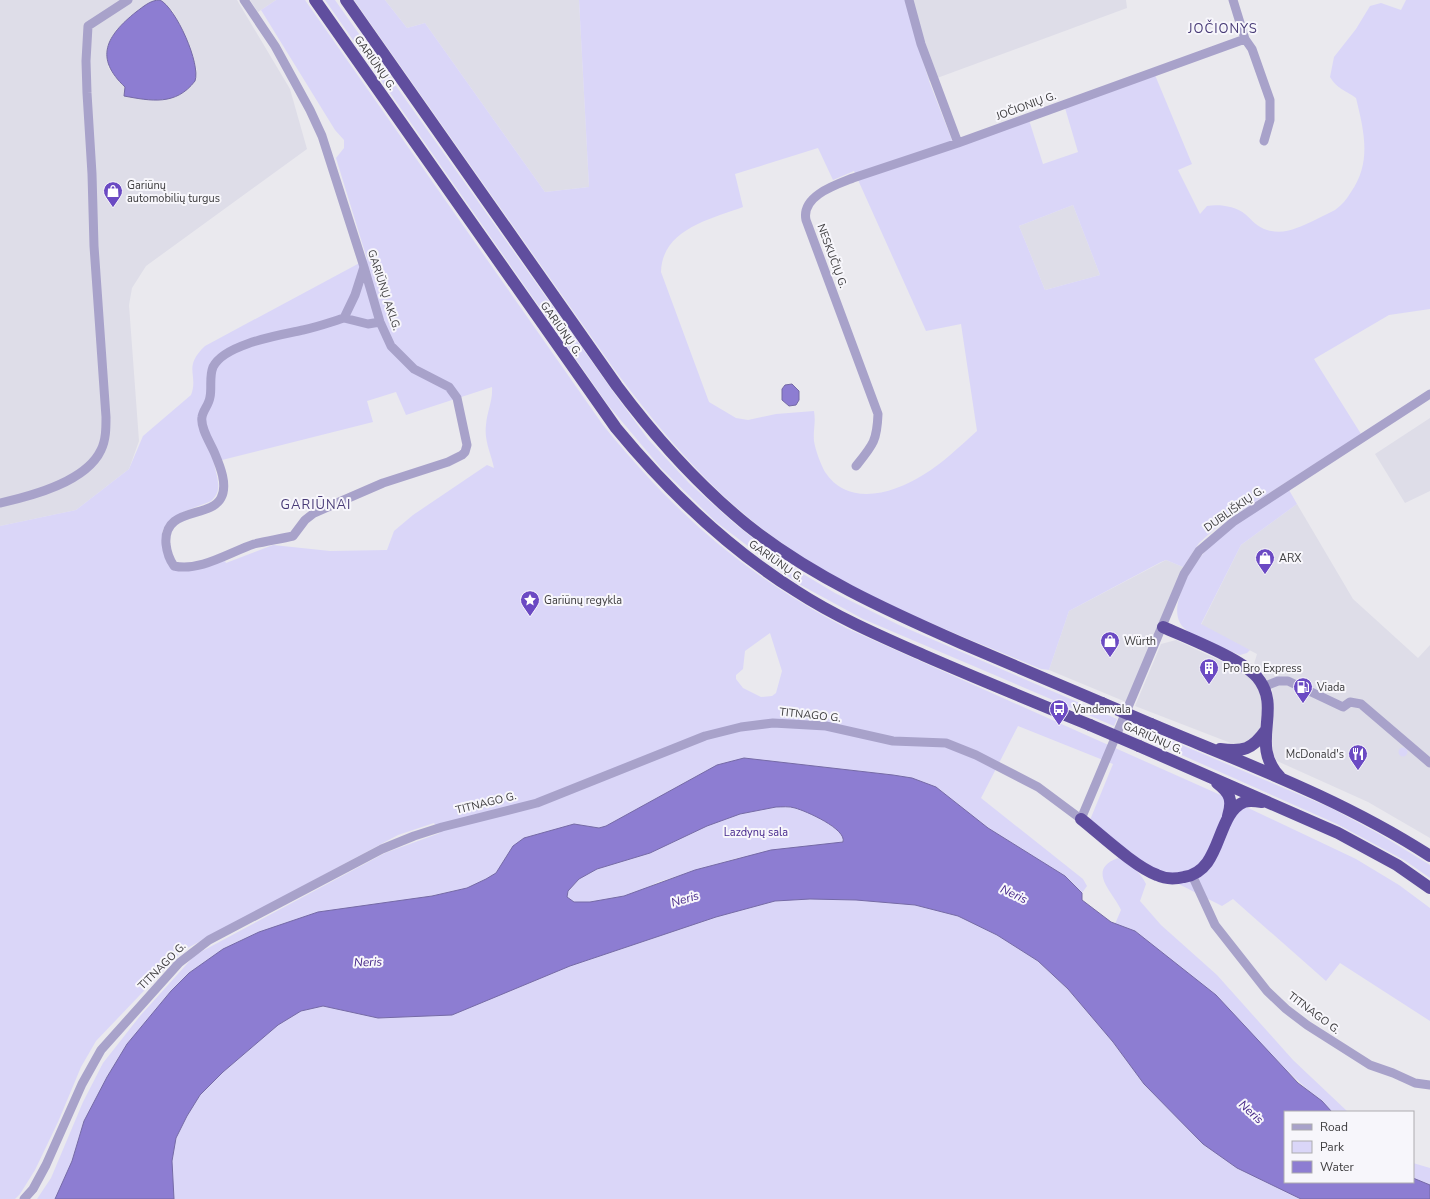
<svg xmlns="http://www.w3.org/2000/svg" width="1430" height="1199" viewBox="0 0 1430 1199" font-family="'Nunito Sans',sans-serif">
<rect width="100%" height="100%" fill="#eae9ee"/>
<path fill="#dedde8" d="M0,0H156L115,31L111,38L107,54L108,67L113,75L125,87V90L197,70L188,44L173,11L160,0H157H237L290,89L307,149L146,266L132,288L129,305L139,441L129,469L76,510L0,526Z
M250,0H276L258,12Z
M385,0H579L589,187L545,192L425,23L407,28Z
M905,0H1126L1127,8L929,81Z
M1073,205L1100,275L1045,290L1019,226Z
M1430,418V491L1405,503L1375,454Z
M1297,504L1353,599L1418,658L1430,645V838L1368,802L1277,761L1273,754L1272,739L1274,704L1272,690L1264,675L1254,664L1257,654L1201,625L1241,545Z
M1166,560L1183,567L1126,702L1049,670L1069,611Z
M1176,640L1242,671L1250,677L1260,690L1263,701V719L1260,731L1241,747L1135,706L1161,644Z"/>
<path fill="#dad6f8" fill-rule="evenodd" d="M276,0H305L603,425C675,514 744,574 846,628L1225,797L1356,859L1399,885L1430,908V1021L1340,963L1326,981L1233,899L1222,906L1155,872L1090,820L1113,764L1018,726L981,798L1083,879L1087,886L1082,893L1065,876L988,828L936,787L912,778L893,775L744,758L717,765L606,826L599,828L574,824L507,856L496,873L486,879L467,888L259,932L223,950L189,973L171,991L127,1044L107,1077L84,1121L72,1161L55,1199H37L51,1178L83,1102L103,1063L140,1016L195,955L385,853L440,833L434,823L398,835L182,951L96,1041L81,1067L58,1122L35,1170L20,1194L15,1199H0V526L76,510L129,469L143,436L191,395C199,374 182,368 205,346L367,259L336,158L344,148V140L335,130L261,10ZM492,387C493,401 487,411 486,425C484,441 491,453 494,468L487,465L413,515L394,531L387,550L330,551L273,545L226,563L225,561L178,571L168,565C166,556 163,547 162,538C161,515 194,509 211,501C224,490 216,477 214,462L373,422L367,401L396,392L406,415ZM770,633L782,671L776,693L772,696L761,697L743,688L736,679V675L743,669L745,651Z
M325,0H335L614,393L648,439L689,483L735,524L783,562L835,593L899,625L1117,719L1114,726L863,619L797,583L716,522L661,468L608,405Z
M354,0H385L407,28L425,23L545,192L589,187L579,0H905L929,81L955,148L1029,120L1043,164L1078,152L1065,108L1155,75L1192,164L1178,170L1200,214L1207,206C1219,204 1235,206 1245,214C1252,220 1257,227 1267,230C1285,235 1297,228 1313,221C1320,217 1328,214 1335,210C1342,205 1347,199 1351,192C1372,162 1364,131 1356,98C1345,90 1337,89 1330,77L1334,57L1356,29L1370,6L1381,3L1401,10L1406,0H1430V309L1389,315L1314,359L1361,434L1218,526L1199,543L1183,567L1166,560L1161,562L1069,611L1049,670L1041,669C946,629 846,593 764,530C705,485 658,428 614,369ZM818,148L833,180L854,171L926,331L961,324L977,431C960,446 942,464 923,475C893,494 848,507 825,472C821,465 815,449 814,441C813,430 816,423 814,411L776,414L748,420L736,418L709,402L661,272C662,229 711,219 743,207L735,174ZM1073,205L1100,275L1045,290L1019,226Z
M1289,490L1297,504L1241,545L1201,624L1250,650L1247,653L1240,655C1228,650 1192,636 1185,629C1175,620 1176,607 1180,595C1196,543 1246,518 1289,490Z
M1144,729L1331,808L1381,835L1430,865V878L1404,860L1337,824L1139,736Z
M1398.5 752a4.5 4.5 0 1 1 9 0a4.5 4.5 0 1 1-9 0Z
M776,807C781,807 789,806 795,808C806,811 847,829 843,842L737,858L658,882L641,891L624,896L590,902H574L567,897L568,891L579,879L597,869L650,853L707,826L740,814Z
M1118,858C1130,865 1140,871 1146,884L1140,901L1161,925L1217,975L1293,1060L1348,1112H1332L1135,931L1115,924L1121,910C1114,893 1085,870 1118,858Z
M810,899L856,900L915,905L958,916L997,935L1038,961L1068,989L1113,1042L1144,1084L1301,1199H174L172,1161L176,1138L187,1116L200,1095L223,1072L278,1025L301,1011L323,1006L378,1018L452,1015L570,966L716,917L775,901Z
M1413,1163L1430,1168V1185L1413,1178Z"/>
<path fill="#8d7dd2" stroke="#756aa6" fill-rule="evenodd" d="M160,0C176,8 201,64 195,81C176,106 151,101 124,96L125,87C94,58 106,36 136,12C143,7 150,0 160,0Z
M792,384L799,391V400L796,405L789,406L782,400V389L785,385Z
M744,758L893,775L912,778L936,787L988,828L1065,876L1082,893V900L1111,922L1135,931L1216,995L1298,1083L1322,1101L1332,1112H1285V1182H1413V1178L1430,1185V1199H1301L1237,1168L1203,1144L1144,1084L1113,1042L1068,989L1038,961L997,935L958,916L915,905L856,900L810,899L775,901L716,917L570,966L452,1015L378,1018L323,1006L301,1011L278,1025L223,1072L200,1095L187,1116L176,1138L172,1161L174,1199H55L72,1161L84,1121L107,1077L127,1044L171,991L189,973L223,949L259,932L318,912L432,896L467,888L486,879L496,873L513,846L524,838L574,824L599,828L606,826L717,765ZM776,807C782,807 789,806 795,808C806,811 847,829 843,842L771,850L695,870L624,896L590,902H574L567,897L568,891L579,879L597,869L650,853L707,826L740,814Z"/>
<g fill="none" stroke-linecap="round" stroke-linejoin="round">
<path stroke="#a8a2ca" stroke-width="9" d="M244,0L275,46L310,110L322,136L364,267L380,322L391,346L414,369L449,387L457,398L467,445L465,452L462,455L448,462L383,483L314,513L305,520L293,536C280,539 266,541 254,544C230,552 200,572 174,566C169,559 167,553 166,544C163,506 210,519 221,498C228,485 220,466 215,454C211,444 200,428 202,417C203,410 209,405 210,397C212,388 209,377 213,367C224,344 280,335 303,330C317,327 331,322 344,318L355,295L364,267
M909,0L921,44L958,143
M1233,0L1245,39L1252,49L1270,100V120L1264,141
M344,318L368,324L380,322
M856,466C873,445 877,441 878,414L806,220C801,196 835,185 853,178L958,143L1245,39
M0,503C32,496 86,482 101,450C106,440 106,428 106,417L94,246L92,174L87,93L86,61L88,26L128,0
M1263,687L1278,681H1288L1343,707L1350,702L1361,704L1430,763
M1192,875L1215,925L1267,991L1286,1009L1307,1025L1370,1065L1393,1073L1415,1083L1430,1085
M24,1199L33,1189L46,1165L82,1084L101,1050L179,963L209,940L382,849L414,836L442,827L537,803L705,736L741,727L773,723L826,726L893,741L946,743L976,755L1038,787L1081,819L1184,574L1199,551L1233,522L1430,394"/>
<path stroke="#604e9e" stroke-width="12" d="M315,0L616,428C668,491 726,547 796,591C836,617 880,636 923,655C978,679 1034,702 1090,725
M346,0L617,386C655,437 697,484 747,525C811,576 886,610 961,643C1008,663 1055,683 1102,703
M1163,627C1187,638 1240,658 1257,677C1284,709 1248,744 1280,777
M1151,724C1246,764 1344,800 1430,856
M1139,746L1338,833L1397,865L1430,888
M1220,749C1243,752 1252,750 1266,730
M1217,783C1230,793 1233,800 1228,816
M1081,819C1100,834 1135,867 1157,875C1165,879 1175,879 1184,877C1223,871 1215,814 1244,802C1249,800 1256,801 1262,802"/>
<path stroke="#604e9e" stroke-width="12" d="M1102,703L1151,724
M1090,725L1139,746"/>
</g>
<defs>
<symbol id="shop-pin" viewBox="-11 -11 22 30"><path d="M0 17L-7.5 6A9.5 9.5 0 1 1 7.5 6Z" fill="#6b4ac3" stroke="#f7f6fb"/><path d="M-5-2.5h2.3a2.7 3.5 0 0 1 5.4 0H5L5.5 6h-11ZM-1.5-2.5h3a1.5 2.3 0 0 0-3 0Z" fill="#fff"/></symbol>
<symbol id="sight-pin" viewBox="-11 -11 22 30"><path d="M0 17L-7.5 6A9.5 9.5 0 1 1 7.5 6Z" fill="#6b4ac3" stroke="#f7f6fb"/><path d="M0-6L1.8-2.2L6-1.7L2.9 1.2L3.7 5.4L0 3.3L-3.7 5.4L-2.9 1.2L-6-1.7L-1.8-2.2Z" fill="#fff"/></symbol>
<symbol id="building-pin" viewBox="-11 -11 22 30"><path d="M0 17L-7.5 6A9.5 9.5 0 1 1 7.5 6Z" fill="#6b4ac3" stroke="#f7f6fb"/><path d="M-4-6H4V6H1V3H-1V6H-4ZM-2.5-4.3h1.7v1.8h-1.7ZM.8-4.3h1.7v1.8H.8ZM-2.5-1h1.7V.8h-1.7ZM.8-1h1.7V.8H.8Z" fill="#fff"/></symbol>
<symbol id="fuel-pin" viewBox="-11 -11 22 30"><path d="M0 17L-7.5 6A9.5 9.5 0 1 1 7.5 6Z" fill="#6b4ac3" stroke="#f7f6fb"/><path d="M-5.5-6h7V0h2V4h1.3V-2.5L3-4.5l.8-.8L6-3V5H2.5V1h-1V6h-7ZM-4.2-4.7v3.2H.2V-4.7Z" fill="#fff"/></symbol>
<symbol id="bus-pin" viewBox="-11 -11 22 30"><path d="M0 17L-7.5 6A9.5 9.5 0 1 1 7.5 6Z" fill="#6b4ac3" stroke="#f7f6fb"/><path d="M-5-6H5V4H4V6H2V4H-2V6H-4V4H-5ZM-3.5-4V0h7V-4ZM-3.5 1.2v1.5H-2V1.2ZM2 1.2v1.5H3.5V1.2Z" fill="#fff"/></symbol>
<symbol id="restaurant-pin" viewBox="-11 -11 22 30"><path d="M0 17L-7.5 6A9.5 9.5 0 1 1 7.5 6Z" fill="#6b4ac3" stroke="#f7f6fb"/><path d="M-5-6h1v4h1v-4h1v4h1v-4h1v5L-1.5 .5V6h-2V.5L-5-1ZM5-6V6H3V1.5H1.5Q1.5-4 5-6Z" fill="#fff"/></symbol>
</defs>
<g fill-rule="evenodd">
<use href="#shop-pin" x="102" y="180" width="22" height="30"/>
<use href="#shop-pin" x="1254" y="547" width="22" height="30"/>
<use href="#sight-pin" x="519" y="589" width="22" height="30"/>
<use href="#shop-pin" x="1099" y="630" width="22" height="30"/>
<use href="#building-pin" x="1198" y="657" width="22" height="30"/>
<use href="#fuel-pin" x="1292" y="676" width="22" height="30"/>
<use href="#bus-pin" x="1048" y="698" width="22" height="30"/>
<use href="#restaurant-pin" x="1347" y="743" width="22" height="30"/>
</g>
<g text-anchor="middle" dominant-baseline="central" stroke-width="4" stroke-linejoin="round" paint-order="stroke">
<g font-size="11" fill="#3d3c3e" stroke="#f7f6fb">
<text transform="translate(375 63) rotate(55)">GARIŪNŲ G.</text>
<text transform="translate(1026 106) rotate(-20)">JOČIONIŲ G.</text>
<text transform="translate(832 256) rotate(70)">NESKUČIŲ G.</text>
<text transform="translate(384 290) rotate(72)">GARIŪNŲ AKLG.</text>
<text transform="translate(561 329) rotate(55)">GARIŪNŲ G.</text>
<text transform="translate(1234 509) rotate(-35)">DUBLIŠKIŲ G.</text>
<text transform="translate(776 561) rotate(35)">GARIŪNŲ G.</text>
<text transform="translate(810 715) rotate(6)">TITNAGO G.</text>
<text transform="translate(1153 738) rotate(24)">GARIŪNŲ G.</text>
<text transform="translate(486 803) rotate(-14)">TITNAGO G.</text>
<text transform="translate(162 966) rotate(-45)">TITNAGO G.</text>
<text transform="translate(1314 1013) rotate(37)">TITNAGO G.</text>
</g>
<g font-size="11" fill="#3d3c3e" stroke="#f7f6fb" text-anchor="start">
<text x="127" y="185">Gariūnų<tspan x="127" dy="13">automobilių turgus</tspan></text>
<text x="1279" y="558">ARX</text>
<text x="544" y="600">Gariūnų regykla</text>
<text x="1124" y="641">Würth</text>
<text x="1223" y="668">Pro Bro Express</text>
<text x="1317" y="687">Viada</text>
<text x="1073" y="709">Vandenvala</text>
<text x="1344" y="754" text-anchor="end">McDonald's</text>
</g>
<g font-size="11" fill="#47298d" stroke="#f7f6fb">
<text x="756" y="832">Lazdynų sala</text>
</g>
<g font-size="12" font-style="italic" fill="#422286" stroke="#f7f6fb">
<text transform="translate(1014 894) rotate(25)">Neris</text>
<text transform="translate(685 899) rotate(-16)">Neris</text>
<text transform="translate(368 962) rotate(-2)">Neris</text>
<text transform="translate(1251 1112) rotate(42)">Neris</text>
</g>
<g font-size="13" letter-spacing="1" fill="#473a76" stroke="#f7f6fb">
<text x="1223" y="29">JOČIONYS</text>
<text x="316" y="505">GARIŪNAI</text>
</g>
</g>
<rect x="1284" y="1111" width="130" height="72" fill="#f7f6fb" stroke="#adacaf"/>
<rect x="1292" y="1124" width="20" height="6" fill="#a8a2ca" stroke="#adacaf"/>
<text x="1320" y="1131" font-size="12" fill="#3d3c3e">Road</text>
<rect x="1292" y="1141" width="20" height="12" fill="#dad6f8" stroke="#adacaf"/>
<text x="1320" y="1151" font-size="12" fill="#3d3c3e">Park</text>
<rect x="1292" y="1161" width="20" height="12" fill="#8d7dd2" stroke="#adacaf"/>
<text x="1320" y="1171" font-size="12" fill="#3d3c3e">Water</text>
</svg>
